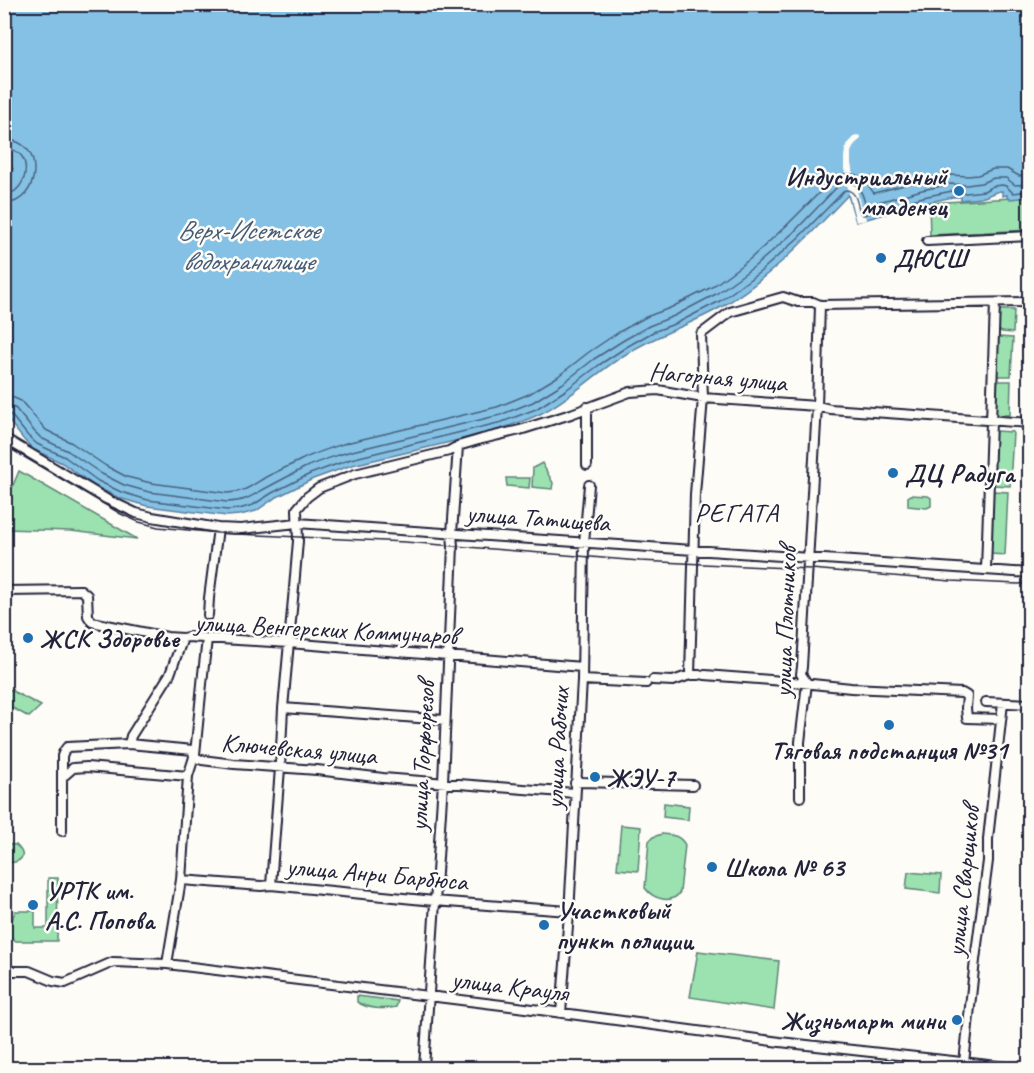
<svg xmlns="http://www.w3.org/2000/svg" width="1034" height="1073" viewBox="0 0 1034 1073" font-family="Caveat,sans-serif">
<rect width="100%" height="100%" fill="#fdfcf7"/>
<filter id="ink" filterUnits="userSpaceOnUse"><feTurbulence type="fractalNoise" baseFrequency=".0167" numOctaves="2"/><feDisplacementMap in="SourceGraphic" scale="12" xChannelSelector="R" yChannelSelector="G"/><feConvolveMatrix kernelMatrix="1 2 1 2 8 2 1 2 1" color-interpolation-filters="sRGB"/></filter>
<g filter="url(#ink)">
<path fill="#9be2b0" stroke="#5e8276" stroke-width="1.5" d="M1029,197V230L930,235L929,203Z
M999,310H1014L1013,333L1002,332L999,330Z
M998,337L1013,338L1011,376H996Z
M997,381H1011L1010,415H996Z
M995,431L1013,432L1010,486L993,485Z
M542,463L553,483L552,489L532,487L533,468Z
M19,471L137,539L71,531L5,529V496L8,497Z
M506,478H530L529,488L507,486Z
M993,491L1008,492L1005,555L991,554Z
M911,495L928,496L931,498V506L927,508L908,506V497Z
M4,687H5L41,706L29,717L5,704Z
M664,803L689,806L688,820L663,817Z
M621,825L641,827L638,871L617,869Z
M662,834C672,835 680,835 685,845L680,892C672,905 653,899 645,888L649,841L653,837Z
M5,844L16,845C30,858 18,863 5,863Z
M908,872L941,875L940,893L906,889Z
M48,878H58L57,941H16L9,936V929L15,911H35V928H48Z
M698,951L779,961L774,1010L690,997Z
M357,996L398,1001L396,1007C384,1010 368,1009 357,1002Z
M818,1060L893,1068H830L819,1067L816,1063Z
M369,1061L419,1062L418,1068H369Z"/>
<path fill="#84c1e4" stroke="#5d81a0" stroke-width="1.5" d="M5,5H1029V197L1010,199L1007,198V195L1002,196V191C996,191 993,193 987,196C980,199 969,199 961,200V197H953L925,203L856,222L848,195C810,235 771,277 723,306C694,323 662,333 633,350C600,368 574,397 540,414C514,426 486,433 458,440C423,449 387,457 352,465L313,479L275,498L256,511L240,515L227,516L147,506L119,498L95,486L62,463L33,449L24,440L5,416L4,183C9,180 10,178 9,172L13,169L9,162L6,161V164H5L6,160L5,159Z"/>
<path fill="#fdfcf7" d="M858,135L861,136V139L855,144L851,152V164L862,212L867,220L856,222L849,194L844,168V158L845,149L848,143L854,136Z"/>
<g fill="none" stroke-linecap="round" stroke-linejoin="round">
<path stroke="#49627f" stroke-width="1.5" d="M4,140C46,138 42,203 4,204
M4,149C35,147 30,193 4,195
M4,396L12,397L21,401L46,430L72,443L106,466L127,477L151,483L227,493C246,492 251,486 266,477C278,471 289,466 301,460C315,453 331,448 346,443L497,407L529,394L557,377L589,352L619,332L646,317L670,308L712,287L750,259L786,226L832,180C842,172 855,171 865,181C869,185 871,190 874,193L919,181L949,175L968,176L978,175L993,169H1007L1019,176L1030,175
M4,405L11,406L16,409L34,431L41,438L68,451L102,474L124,485L149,492L227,502C249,501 252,495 270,486C281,480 293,474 304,468C318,461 333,457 348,452L500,415L533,402L562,384L594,359L624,340L649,326L674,316L716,294L755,266L793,233L837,187C854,175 861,188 865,203L868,205L922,190L951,184L967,185L981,183L994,178H1006L1015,185L1030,184
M4,413L11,415L28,436L37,444L65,457L98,481L121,492L148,500L227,510L239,509L253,505L272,493L310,474L351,459L502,422L536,409L566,390L599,365L628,346L653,332L677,323L720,301L760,272L798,238L845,190C857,190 857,204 860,213L863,215L923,197L952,191L966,193L984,191L993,186L1002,185L1006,186L1013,193L1030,191"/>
<defs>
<path id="minor" d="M927,241L1030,236
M587,407V465
M4,438L106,499L136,513L152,517L218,528L241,529L297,523L1030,573
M986,570L995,303
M4,591L81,590L87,595L88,616L92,622L167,637L183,638L187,637L289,643L582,667
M208,615L209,598L218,528
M690,675L695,494L703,398L701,334L730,312L783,297L798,302H813L820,305L1030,302
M705,675L783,681L851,688L962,693L967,696L966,708L967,718L1001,719
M582,680L646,683
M653,680L673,681L690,675H699
M986,702L1030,704
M283,708L445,720
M129,744L131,736L170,674L183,638
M62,775H65L73,768L87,767L188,776
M575,783L581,782L693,785
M800,797V742L807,683L801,674L802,667L817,406L820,305
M62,831V756L64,751L67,747L129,744L193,750L194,757L202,760L234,764L317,770L383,778L575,793
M181,880L261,886L271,885L434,901L569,911
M271,885L280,768L283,708L294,588L298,541L297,509L307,497L319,488L355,474L449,451L458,446L482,439L520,430L571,414L630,392L658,390L703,398L817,406L830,409L1030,423
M167,964L181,880L188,776L195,754L203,674L207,639
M4,971H29L53,981L65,983L113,962L167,964L510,1006L780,1042L1016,1068
M561,1013L569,914L582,680L584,543L589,485
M964,1063L975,960L988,861V839L1003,703
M424,1068L443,782L453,546L452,534L458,446"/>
</defs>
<use href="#minor" stroke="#22223b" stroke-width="12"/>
<use href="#minor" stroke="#fdfcf7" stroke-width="8"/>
<path stroke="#22223b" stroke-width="1.5" d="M4,445L121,514L139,522L158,527L218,533L405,542L640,561L811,569L951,581L1018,584L1030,583"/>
</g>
</g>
<g fill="#1f6fb2" stroke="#fdfcf7" stroke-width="2">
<circle cx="959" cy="191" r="6"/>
<circle cx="881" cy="258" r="6"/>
<circle cx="893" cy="473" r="6"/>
<circle cx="28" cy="638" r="6"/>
<circle cx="889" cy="725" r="6"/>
<circle cx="595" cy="777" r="6"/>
<circle cx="712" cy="867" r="6"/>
<circle cx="33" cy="905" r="6"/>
<circle cx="544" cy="925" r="6"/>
<circle cx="957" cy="1020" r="6"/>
</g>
<g text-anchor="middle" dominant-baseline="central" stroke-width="5" stroke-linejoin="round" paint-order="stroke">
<g font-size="26" font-weight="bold" fill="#22223b" stroke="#fdfcf7" text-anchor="start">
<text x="947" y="176" text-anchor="end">Индустриальный<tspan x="947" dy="30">младенец</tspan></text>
<text x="893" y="258">ДЮСШ</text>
<text x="905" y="473">ДЦ Радуга</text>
<text x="40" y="638">ЖСК Здоровье</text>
<text x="889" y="750" text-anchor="middle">Тяговая подстанция №31</text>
<text x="607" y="777">ЖЭУ-7</text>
<text x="724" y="867">Школа № 63</text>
<text x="45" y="890">УРТК им.<tspan x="45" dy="30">А.С. Попова</tspan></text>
<text x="556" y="910">Участковый<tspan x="556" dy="30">пункт полиции</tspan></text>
<text x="945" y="1020" text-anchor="end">Жизньмарт мини</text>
</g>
<g font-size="26" fill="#22223b" stroke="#fdfcf7">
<text transform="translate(718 377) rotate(5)">Нагорная улица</text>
<text transform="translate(538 518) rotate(4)">улица Татищева</text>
<text transform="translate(785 622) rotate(-88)">улица Плотников</text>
<text transform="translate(326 629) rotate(3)">улица Венгерских Коммунаров</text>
<text transform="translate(557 748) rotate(-87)">улица Рабочих</text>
<text transform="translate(299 749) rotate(5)">Ключевская улица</text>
<text transform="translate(422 756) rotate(-87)">улица Торфорезов</text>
<text transform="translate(377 874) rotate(5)">улица Анри Барбюса</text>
<text transform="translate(963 881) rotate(-84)">улица Сварщиков</text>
<text transform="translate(510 986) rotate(7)">улица Крауля</text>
</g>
<g font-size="27" font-style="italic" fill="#445a76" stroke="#fdfcf7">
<text x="248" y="230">Верх-Исетское<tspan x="248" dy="31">водохранилище</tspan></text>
</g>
<g font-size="27" letter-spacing="1.5" fill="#22223b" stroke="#fdfcf7">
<text x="737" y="513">РЕГАТА</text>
</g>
</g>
<rect width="1034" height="1073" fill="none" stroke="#fdfcf7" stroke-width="24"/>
<rect x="12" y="12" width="1010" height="1049" fill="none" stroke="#22223b" stroke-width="2" filter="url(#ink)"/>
</svg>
